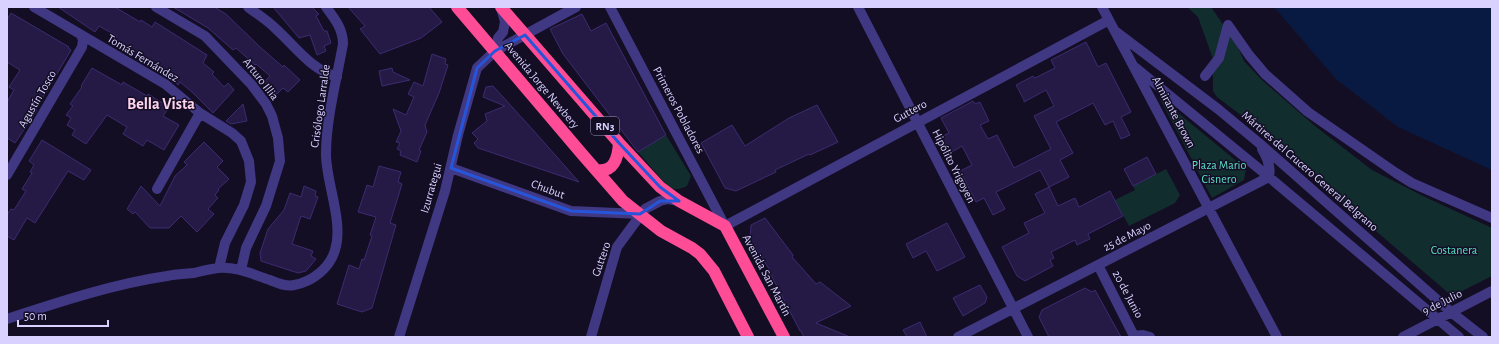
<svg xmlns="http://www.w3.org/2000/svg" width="1499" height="344" viewBox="0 0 1499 344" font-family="'Alegreya Sans',sans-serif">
<rect width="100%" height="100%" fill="#130e24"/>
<path fill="#112d2e" d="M1187,7H1211L1236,43L1244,61L1262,80L1315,126L1372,170L1423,196L1492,228V276L1452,296L1302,168L1292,154L1217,97L1213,91V59L1198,17Z
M1159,97L1246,169L1244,180L1212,198Z
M666,135L691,176L687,186C679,190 675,190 668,187L638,152Z
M1166,169L1180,195L1175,203L1129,226L1115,200L1135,190L1133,186Z"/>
<path fill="#091a42" d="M1274,7H1492V170L1398,127L1336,79Z"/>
<path fill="#251a45" stroke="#3d2b71" d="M58,7H115L140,22L141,20L152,27L155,22L207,55L203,63L214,72L212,74L224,87L228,83L234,90L213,113L192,92L180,82L178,85L171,78L113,42L117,36L99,26L95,32Z
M173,7H214L226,14L260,47L283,67L284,65L300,80L288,92L283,88L277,94L264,82L270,76L256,64L255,65L236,48L233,50L208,28Z
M273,7H312L319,14L316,16L324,31H327L331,43L324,46L326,51L317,55L310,35L299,38Z
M348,7H429L442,22L421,38L380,54L360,29L365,26Z
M11,13L69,47L68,48L71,50L36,109L37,110L15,143L7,138V102L14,90L9,87L20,70L7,62V20Z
M582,14L591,31L606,23L666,135L638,152L563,54L550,29Z
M1086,42L1098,67L1106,63L1131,112L1121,117L1130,135L1121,139L1113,121L1105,125L1093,103L1056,122L1073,153L1060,160L1069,177L1049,187L1040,170L996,192L1005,209L993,215L984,198L976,202L960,171L972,165L962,146L950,153L941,137L949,133L941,118L973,101L975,104L980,102L989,121L980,125L988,139L997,135L1014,168L1051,149L1034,116L1054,106L1046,90L1024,102V100L1016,85L1033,76L1035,78L1055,68L1051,60Z
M432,54L446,59L445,64L448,65L439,93L425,125L427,132L419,150L421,151L417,162L400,155L401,151L397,149L400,143L396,142L401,131L393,109L406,115L414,97L408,94L414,82L423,86Z
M92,68L122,85L123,82L147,96L148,94L169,107L163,116L179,125L164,150L147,140L143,146L123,134L127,127L107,115L86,144L72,135L75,130L67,125L71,118L66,115L73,106L70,104L82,87L81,86Z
M392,68L393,72L410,80L382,86L379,71Z
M493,86L533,130L579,182L478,148L474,143L478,139L472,133L487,121L485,114L505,106L483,97L486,87Z
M243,104L247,121L231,124L226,121Z
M817,105L838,142L810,155L809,154L775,170L776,172L736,191L725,188L701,143L732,125L745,146L789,118Z
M42,140L91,170L84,180L68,171L35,223L27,218L14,240L7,236V215L11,209L14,210L26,191L22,189L32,173L30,172L34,165L29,161Z
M204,142L223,161L217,167L229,179L218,189L219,190L215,195L218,198L208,209L214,214L197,232L181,216L169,228H150L135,212L133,214L127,209L141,186L160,206L175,176L187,165L184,162Z
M1147,157L1156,174L1133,186L1124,169Z
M379,166L401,172L398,182L402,184L390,223L396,225L372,308L362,312L337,304L349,265L359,269L362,259L364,260L372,236L370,235L376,217L358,212L367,185L373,187Z
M304,186L316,191L315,196L318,197L310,219L301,216L292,244L313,251L311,256L316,259L306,271L298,273L261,261L260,253L268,229L284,210L290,193L301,197Z
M1049,187L1058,206L1075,198L1079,207L1110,191L1123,216L1088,234L1090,239L1083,242L1077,245L1075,240L1051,252L1054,258L1050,260L1053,266L1025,281L1017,276L1002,247L1029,233L1024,223L1045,213L1035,194Z
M765,218L793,255L792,257L816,284L820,282L851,306L816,323L850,337H804L801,331H800L770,273L771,272L750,239L751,225Z
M947,223L965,257L937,271L926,251L913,258L906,244Z
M980,285L987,297L985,303L963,316L953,298Z
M1085,288L1092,292L1095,290L1121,337H1049L1039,317L1042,310Z
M920,322L927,337H907L903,330Z"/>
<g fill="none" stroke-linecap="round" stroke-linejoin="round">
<path stroke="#403883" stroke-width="10" d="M34,7L165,84L200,113L232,133L241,141L249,161L251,182L244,205L225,243L219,268
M156,7L205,36L251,84L266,104L272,116L278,138L280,161L266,206L246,248L241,270
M248,7C257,14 267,20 275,28C295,46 310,69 337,77
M610,7L725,226L1109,20
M858,7L1028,337
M1102,7L1277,337
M1228,25L1249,55L1265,74L1308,112L1396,173L1412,183L1492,218
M1115,31L1218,109L1259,143L1451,312L1483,337
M495,51L498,38L503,32L505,22L501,8
M1136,68L1269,177L1459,337
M1205,76L1219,58L1228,25
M451,168L571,211L640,214
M7,175L82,47L83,40L81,35
M157,189L200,113
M1098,265L1134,336
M7,319C59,302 113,284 167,276C176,274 185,274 194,273C202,271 210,269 218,268C236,266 254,275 270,280C278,283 285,287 294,285C312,282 330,268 335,250C344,222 326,183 326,154C326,119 337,78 343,44C343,29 335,19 326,7
M399,337L445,191L458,135L477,68L495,51L576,7
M591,337L617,247L645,209L660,201L668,199L679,201
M958,337L1269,177C1271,167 1268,159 1262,149
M1133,337L1134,336L1143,335L1150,337
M1403,337L1492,291"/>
<path stroke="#ff4c96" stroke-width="12" d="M457,7L582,154L623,201L661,231L692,248L700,254L714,271L748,337
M501,7L619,143L660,187L679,201L725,226L784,337
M596,170C614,173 618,158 619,143"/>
</g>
<path fill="none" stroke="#2655da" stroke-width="3" stroke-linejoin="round" d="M525,35L619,143L660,187L679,201H660L640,214L571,211L451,168L477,68L495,51Z"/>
<g text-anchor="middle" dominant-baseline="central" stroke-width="3" stroke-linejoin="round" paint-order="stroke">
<rect fill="#130e24" stroke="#9e96bd" stroke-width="1" x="591" y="117" width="28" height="18" rx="3"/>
<g font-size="11" font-weight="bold" fill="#d9d1ff">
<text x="605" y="126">RN3</text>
</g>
<g font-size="12" fill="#d9d1ff" stroke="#130e24">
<text transform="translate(143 58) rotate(31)">Tomás Fernández</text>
<text transform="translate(261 79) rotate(52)">Arturo Illia</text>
<text transform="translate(542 85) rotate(50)">Avenida Jorge Newbery</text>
<text transform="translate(37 99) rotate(-60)">Agustín Tosco</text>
<text transform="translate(320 106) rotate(-82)">Crisólogo Larralde</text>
<text transform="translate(679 110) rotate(62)">Primeros Pobladores</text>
<text transform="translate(910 111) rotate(-28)">Guttero</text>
<text transform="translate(1174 112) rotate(62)">Almirante Brown</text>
<text transform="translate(954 166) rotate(63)">Hipólito Yrigoyen</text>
<text transform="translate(1310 171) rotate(41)">Mártires del Crucero General Belgrano</text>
<text transform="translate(431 188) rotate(-74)">Izurrategui</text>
<text transform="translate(548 189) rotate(20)">Chubut</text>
<text transform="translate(1127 236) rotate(-27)">25 de Mayo</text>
<text transform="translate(601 259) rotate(-71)">Guttero</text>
<text transform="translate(767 275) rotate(62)">Avenida San Martín</text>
<text transform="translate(1128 294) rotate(62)">20 de Junio</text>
<text transform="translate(1442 302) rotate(-27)">9 de Julio</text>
</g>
<g font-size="12" fill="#5be1c8" stroke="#130e24">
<text x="1219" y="165">Plaza Mario<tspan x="1219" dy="14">Cisnero</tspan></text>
<text x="1454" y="250">Costanera</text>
</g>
<g font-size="16" font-weight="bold" fill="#ffd3ec" stroke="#130e24">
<text x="161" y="104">Bella Vista</text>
</g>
</g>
<rect width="1499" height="344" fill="none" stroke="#d9d1ff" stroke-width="16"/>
<path d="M18 320v6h90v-6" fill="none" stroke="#d9d1ff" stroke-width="2"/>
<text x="24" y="320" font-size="12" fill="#d9d1ff" stroke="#130e24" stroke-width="3" paint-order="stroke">50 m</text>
</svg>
